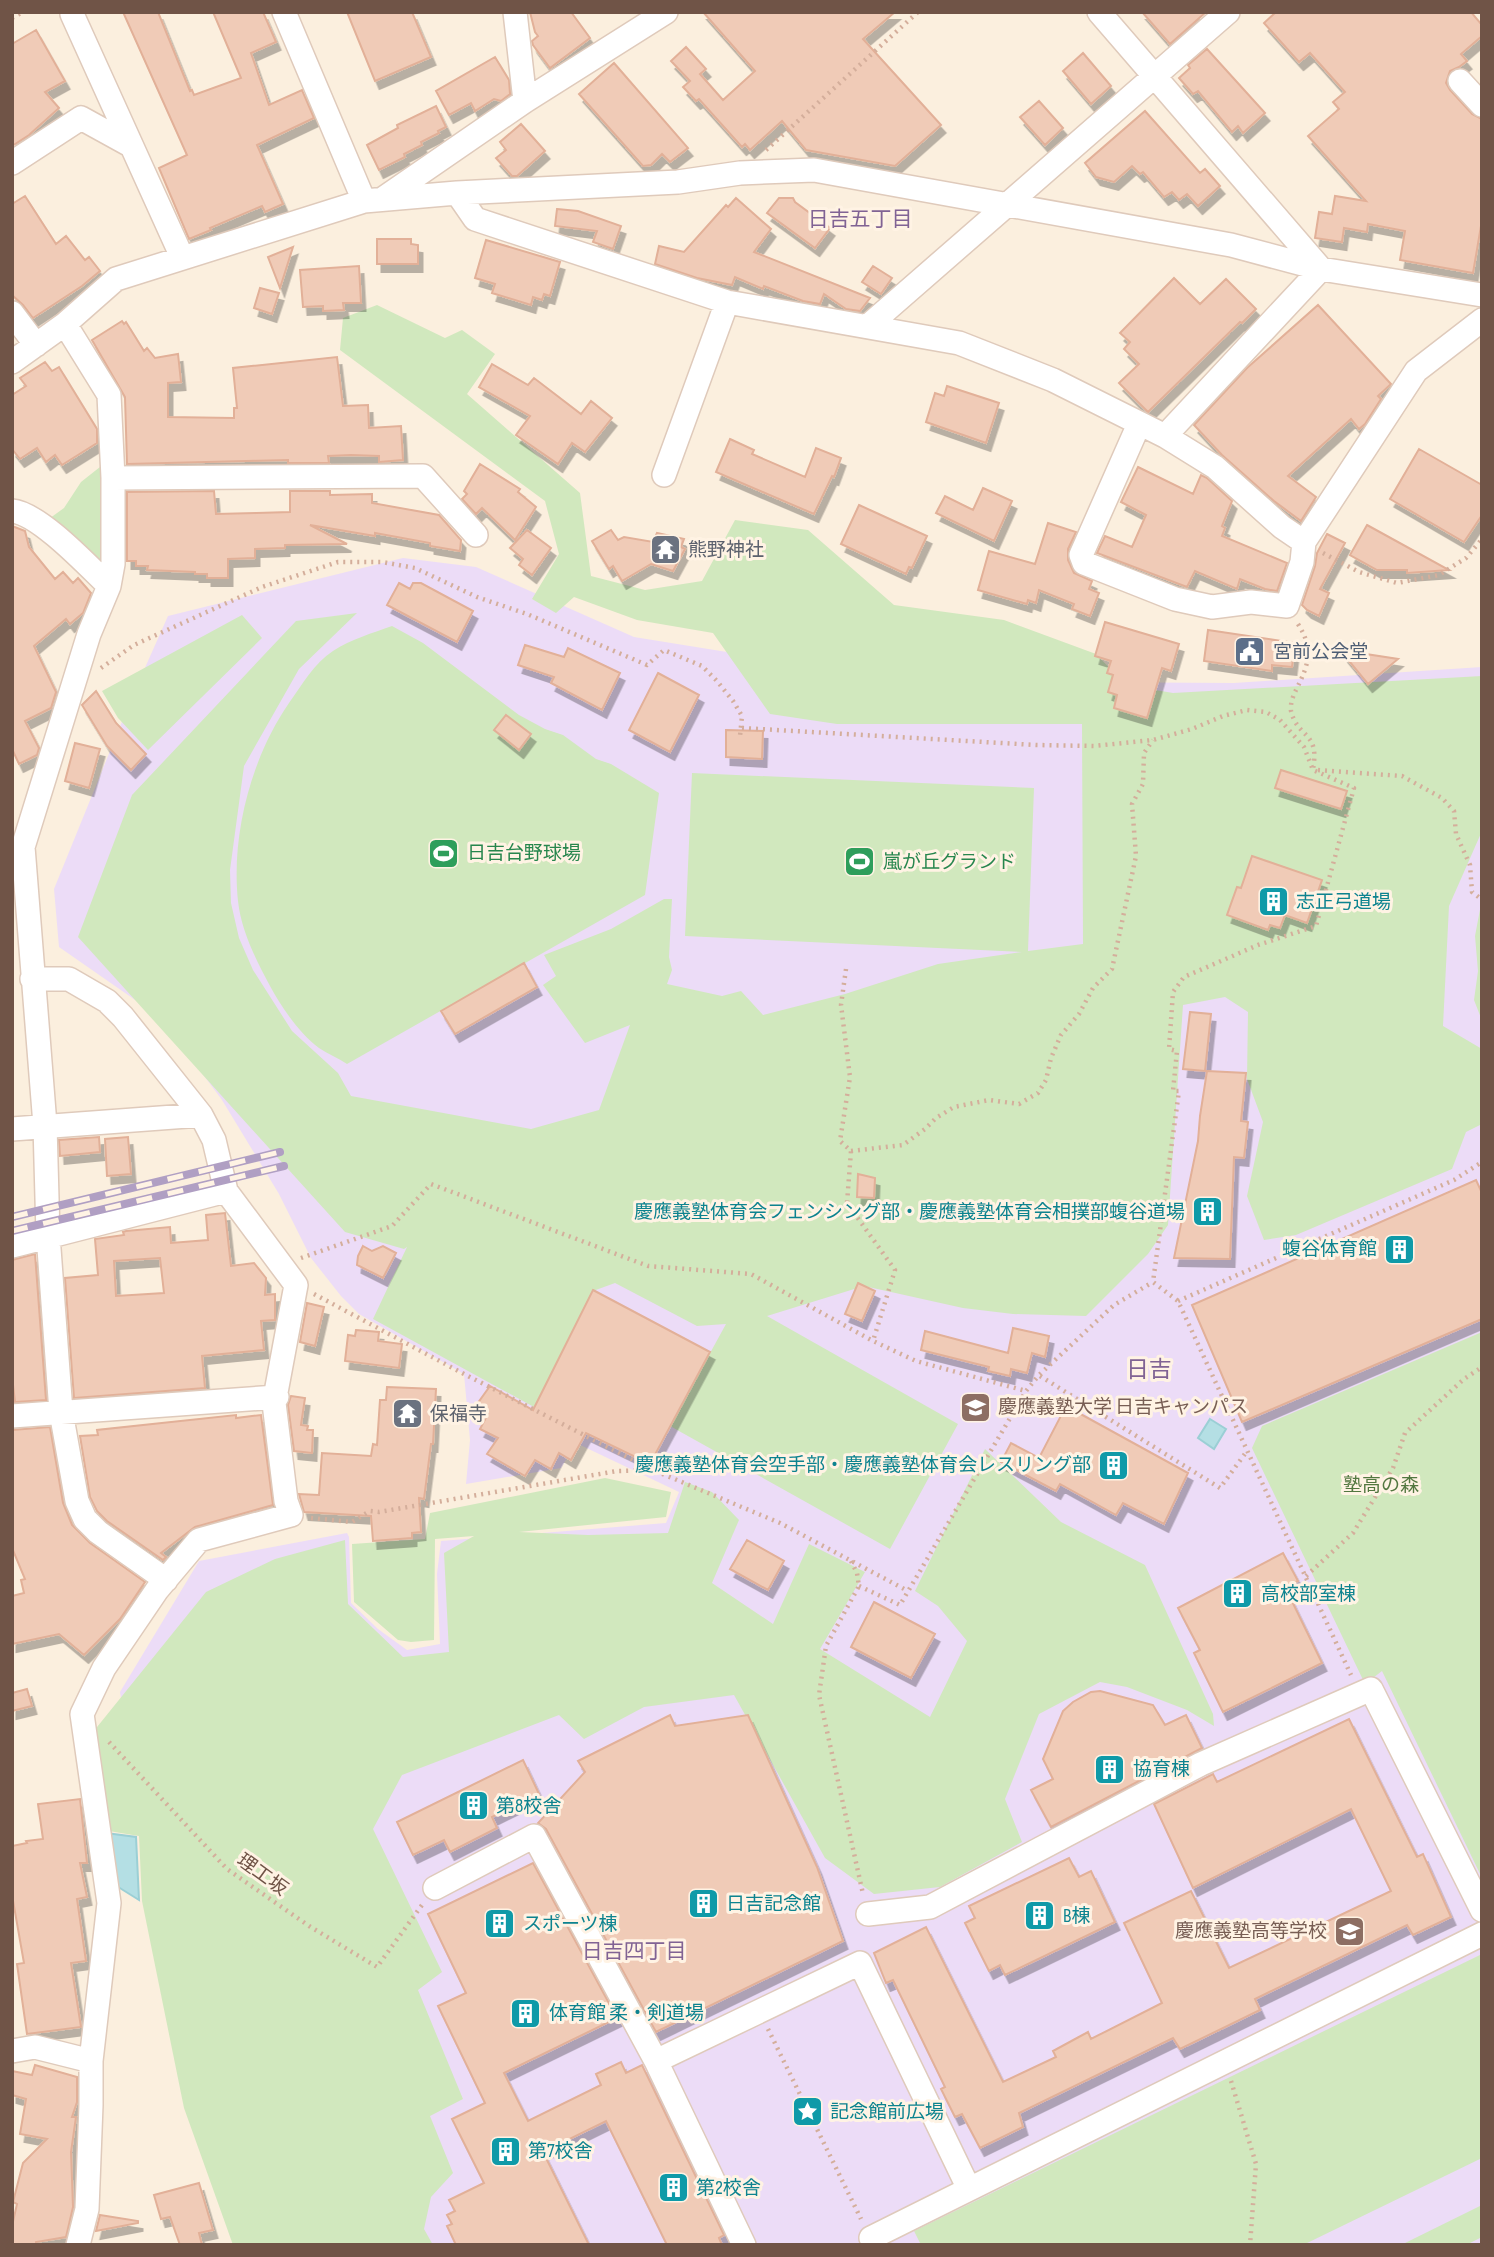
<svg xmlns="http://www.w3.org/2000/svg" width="1494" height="2257" viewBox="0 0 1494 2257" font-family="'Sofia Sans Condensed','Noto Sans JP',sans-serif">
<defs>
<filter id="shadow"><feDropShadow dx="4.5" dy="8" stdDeviation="0" flood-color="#0004"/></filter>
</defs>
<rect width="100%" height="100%" fill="#fbefde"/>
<path fill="#ecdcf7" d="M403,558L476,567L634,637L908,681L1234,683L1482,667V2245H242L148,1867L120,1692L199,1561L347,1533L349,1537L351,1603L378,1629L407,1650L440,1644L437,1574L441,1541L666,1523L679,1492L576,1443L561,1468L466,1484L470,1440L464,1374L359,1314L341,1296L311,1258L279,1194L222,1100L161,1018L59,947L54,889L132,697L168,616Z"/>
<path fill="#d1e8be" d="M377,305L445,338L462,330L495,354L467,394L580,493L591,576L645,590L702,581L735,520L808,530L894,605L1004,620L1096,654L1126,685L1173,693L1482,676V831L1449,906L1443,1026L1482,1049V1124L1466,1132L1452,1169L1296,1235L1264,1240L1247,1196L1263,1122L1247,1079L1248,1012L1225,997L1183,1005L1168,1225L1148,1254L1086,1316L1013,1314L963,1308L864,1286L767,1316L958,1424L890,1549L670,1426L726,1324L697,1326L615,1283L593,1291L534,1407L373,1319L407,1247L404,1249L345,1232L78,937L132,795L296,621L357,613L299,669L244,766L230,870L231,903L239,938L253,970L292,1031L338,1073L351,1096L531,1129L599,1110L630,1025L585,1043L543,985L556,976L544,955L611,929L664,899H672L669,957L672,970L667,984L722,996L741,991L763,1015L845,994L938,964L1022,952L685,936L692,773L1034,788L1028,951L1083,944L1082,724H837L770,714L713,633L637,620L574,597L556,613L532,599L559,554L545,501L340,350L343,318Z
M105,463L108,558L94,565L46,521L64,508L81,482Z
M242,615L262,638L148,750L118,718L102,691Z
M392,626L423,643L519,715L545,729L563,735L596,759L611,764L659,793L645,895L347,1064C338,1058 328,1054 319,1048C299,1033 282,1008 270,986C256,960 241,930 238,901C231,835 251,758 289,703C302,685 314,663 333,651C351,639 373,633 392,626Z
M1482,899V1018H1481L1474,1000L1478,971L1475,936Z
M1482,1332V1878L1382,1671L1365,1684L1252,1448L1262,1426Z
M985,1449L1061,1522L1145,1565L1213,1714L1214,1726L1187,1710L1127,1687L1100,1682L1039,1714L1005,1799L1022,1842L940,1887L874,1894L825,1858L734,1695L644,1707L584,1739L559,1715L402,1775L373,1829L442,1972L418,1990L463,2099L430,2116L453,2173L431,2197L424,2229L433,2245H233L184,2108L142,1901L139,1836L109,1831L93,1732L206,1592L275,1559L345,1540L348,1604L403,1657L449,1652L444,1553L474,1536L435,1539L434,1640L411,1642L398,1640L354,1602L352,1544L425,1539L430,1513L605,1478L671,1492L666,1517L519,1532L588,1535L668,1533L685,1482L712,1492L739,1520L712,1583L773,1624L809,1544L865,1572L820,1649L930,1717L967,1641L938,1606L915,1591Z
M1482,1954V2158L1303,2245H921L914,2231Z
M1482,2205V2237L1466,2245H1401Z"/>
<path fill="#b4dfe4" stroke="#9bcfd5" stroke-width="2" d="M1210,1419L1226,1429L1214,1449L1198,1438Z
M106,1833L136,1837L139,1900L115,1885Z"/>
<path fill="#f0cbb7" stroke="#e2b098" stroke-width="2" fill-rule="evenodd" filter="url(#shadow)" d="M123,12H158L190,91L192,90L194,95L241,78L213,12H263L276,42L251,53L269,105L302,90L314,118L257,145L283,204L265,212L262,206L210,228L211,230L189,239L159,168L187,155Z
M347,12H412L431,57L375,81Z
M530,12H571L590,38L550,68L533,45L532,41L538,36L535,32Z
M703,12H895L863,39L941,125L895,166L806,150L782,121L750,150L745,144L742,147L699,99L696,101L683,87L690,81L671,61L686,47L706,69L700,74L723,100L755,71Z
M1142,12H1206L1170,44Z
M1276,12H1471L1482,25V36L1461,54L1467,61L1459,67L1450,71L1446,83L1450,90L1472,114L1482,119V220L1473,273L1400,260L1405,231L1368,224L1367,232L1344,228L1342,242L1315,238L1319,212L1332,214L1335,196L1366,201L1308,136L1339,109L1333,102L1345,92L1310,53L1299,62L1264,23Z
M36,30L65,81L45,92L59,108L29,135L12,146V44Z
M1207,49L1265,113L1243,133L1238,126L1232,132L1198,91L1193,94L1179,78L1190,68L1188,65Z
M1083,53L1111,86L1091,104L1063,71Z
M495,57L509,80L510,94L501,101L494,99L475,111L471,103L449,115L436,91Z
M614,63L688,148L670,162L662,154L651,165L643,166L579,94Z
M1039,101L1063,128L1045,145L1020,117Z
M436,106L446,127L438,131L439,133L421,142L422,145L404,154L405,157L379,170L367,145L398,128L397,125Z
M1145,111L1200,173L1205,169L1220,186L1198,206L1187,194L1179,200L1172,192L1164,197L1143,172L1140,174L1132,166L1114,182L1096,177L1085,163Z
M521,124L545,151L517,176H512L496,158L506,150L500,142Z
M25,196L56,244L66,236L85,260L89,257L100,271L82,286L33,318L23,305L12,295V204Z
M736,198L771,229L754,252L870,298L860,311L846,309L824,294L820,304L803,301L764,286L763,289L735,277L732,285L697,278L655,264L659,246L684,252L726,205L728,207Z
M779,198H793L795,202L830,228L815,248L767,213Z
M557,209L578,211L621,226L613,249L593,242L597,231L555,226Z
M377,239H411V244L418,245V264H377Z
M486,240L560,262L550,296L544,294L542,300L533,297L531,305L492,293L495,284L475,278Z
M293,247L280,288L268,257Z
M359,266L361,303H343L344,310L323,311V306L303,307L300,270Z
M873,266L892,278L881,294L862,282Z
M1174,278L1200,304L1226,279L1256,309L1242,323L1240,322L1148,412L1119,383L1139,364L1124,349L1130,342L1120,333Z
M260,288L279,293L272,314L254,308Z
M1318,305L1391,384L1378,396L1381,399L1365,424L1359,429L1351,419L1288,476L1316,497L1301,521L1274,501L1222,455L1194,425L1247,368Z
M122,321L124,324L126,322L144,351L147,348L155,358L178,354L181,382L168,383V417L234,418V408H237L233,368L337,357L343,406L368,405L369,428L401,426L403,460L379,462V456L351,455L328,456L329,463H288V460L127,464L125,397L92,340Z
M45,362L52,371L59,367L97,429V443L62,465L55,455L46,462L37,448L20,459L12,449V395L26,386L20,378Z
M492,364L528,385L534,378L581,414L591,401L612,418L585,452L572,443L558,464L516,435L530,416L479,387Z
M947,386L999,403L986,443L926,422L935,393L944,396Z
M730,439L754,450L752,454L805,477L816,448L841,458L834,477L832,476L814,514L716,472Z
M1419,449L1482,485V515L1464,542L1390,499Z
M480,464L520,489L518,492L536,507L515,540L482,508L476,514L462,499L467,494L464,491Z
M1138,467L1193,494L1201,475L1207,478L1232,501L1222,526L1225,528L1222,536L1287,563L1277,591L1265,589L1240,579L1237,589L1195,571L1187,587L1097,553L1105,536L1132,547L1146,515L1121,502Z
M983,488L1012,501L994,541L936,513L945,496L973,510Z
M214,491L216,514L290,512V491H330V495L372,494V503L439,515L461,540L460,551L430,546V543L375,533V536L310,525L347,544L285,545V548L255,549V558L228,559V578H207V574H195V572L147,570L148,566H136V561H127V492Z
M859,505L927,536L912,568L909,567L906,574L841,544Z
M1048,523L1076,532L1068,549V560L1074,573L1092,581L1089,589L1099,593L1090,616L1072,609L1074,604L1039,590L1036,603L1028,600L1027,604L978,590L989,551L1035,564Z
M1367,525L1449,570L1407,573V570H1377L1350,555Z
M12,526L25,531L29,547L55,579L63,572L73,583L78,578L91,593L83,613L70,624L66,619L34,646L56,692L51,708L25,721L39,748L37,755L19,764L12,749Z
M527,530L551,548L532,575L519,565L523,559L510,548Z
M611,530L618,540L624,537L653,542L657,533L684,539L681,547L685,549L673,571L651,564L622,581L613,566L609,569L592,541Z
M1327,534L1345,543L1320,589L1329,593L1319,616L1307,610L1302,605L1315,566L1317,553Z
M399,583L410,589L413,583H421L473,611L457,642L387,605Z
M1105,622L1179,644L1171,671L1162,668L1147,718L1114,708L1117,695L1108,692L1113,675L1107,673L1111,661L1095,656Z
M1208,630L1295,643L1292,667L1272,665V671L1204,661Z
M525,645L564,657L568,648L620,673L602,710L551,683L554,677L518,665Z
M1340,650L1398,659L1368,684Z
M658,673L699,695L670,752L629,730Z
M96,691L116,723L146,754L131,770L107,746L82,705Z
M506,715L531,734L519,750L494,730Z
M726,730L763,731L762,759L726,757Z
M75,743L100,749L89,788L65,781Z
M1281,770L1347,791L1341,809L1275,788Z
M1252,856L1322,880L1307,923L1285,915L1280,928L1270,925L1268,930L1227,915L1237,887L1241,888Z
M524,963L537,987L455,1034L441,1011Z
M1190,1012L1211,1014L1205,1071L1183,1069Z
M1207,1071L1246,1073L1241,1121L1248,1122L1244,1158L1234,1157L1230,1259L1174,1258L1198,1141L1200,1116Z
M99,1137L100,1152L60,1156L59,1140Z
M128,1137L131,1174L107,1176L105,1139Z
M858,1174L875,1178L874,1198L857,1197Z
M1476,1180L1482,1193V1319L1242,1422L1192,1305Z
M225,1213L231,1266L254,1263L266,1278L265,1295L275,1294V1320L261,1321L264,1350L202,1356L205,1388L74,1398L65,1278L98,1275L95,1239L124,1235L123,1232L126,1231L170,1227L171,1243L208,1240L206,1215ZM160,1258L164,1293L116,1296L114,1261Z
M363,1246L372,1251L383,1246L396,1253L383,1278L357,1265L358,1256Z
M35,1254L46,1400L15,1402L12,1376V1260Z
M858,1283L875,1291L862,1321L845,1314Z
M593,1290L710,1352L650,1464L586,1433L571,1460L559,1453L551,1469L535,1460L525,1476L487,1454L498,1438L480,1429L488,1414L475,1407L490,1386L533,1410Z
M307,1303L324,1307L315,1346L300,1342Z
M1013,1328L1049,1336L1045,1357L1032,1353L1027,1373L1011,1369L1010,1376L988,1371L989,1367L921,1350L925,1331L1008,1353Z
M356,1330L379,1332L378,1341L402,1344L399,1368L345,1361L348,1335L355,1336Z
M387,1387L436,1389L433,1444H431L424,1499L419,1498L421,1532L412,1533V1538L373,1541L371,1516L304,1512L299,1494L319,1495L322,1453L371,1456L373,1444L377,1445L380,1400H386Z
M291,1396L305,1398L301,1425L308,1426L307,1430H313L312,1453L294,1451L288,1405Z
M1066,1406L1188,1473L1164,1524L1123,1503L1116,1515L1060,1484L1056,1491L1001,1462L1011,1443L1039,1458Z
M236,1415V1418L261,1415L273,1505L195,1527L161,1553L166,1557L163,1560L107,1521L97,1511L90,1497L80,1436L98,1435L97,1430Z
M50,1427L63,1503L72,1525L90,1543L145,1582L120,1619L84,1655L59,1634L12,1644V1596L24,1593L21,1580L25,1579L12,1548V1430Z
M747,1540L784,1561L768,1590L730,1569Z
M1283,1553L1298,1581L1285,1587L1322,1663L1223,1712L1194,1653L1200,1650L1178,1608Z
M874,1602L935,1634L911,1678L851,1647Z
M27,1689L32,1706L12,1711V1693Z
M1100,1691L1153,1705L1165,1725L1186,1715L1202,1748L1051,1827L1031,1790L1053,1779L1043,1759L1063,1711L1073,1702L1091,1692Z
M670,1715L675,1726L748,1715L817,1867L843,1941L656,2032L546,1829L538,1823L585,1772L578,1761Z
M1349,1719L1417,1857L1423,1854L1451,1917L1413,1935L1407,1925L1255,1999L1260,2010L1180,2049L1173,2038L1019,2113L1023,2127L980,2148L962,2114L955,2117L941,2089L945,2087L893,1980L886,1983L874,1953L926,1927L1003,2082L1056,2057L1053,2051L1088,2032L1091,2039L1162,2003L1124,1923L1191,1891L1229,1968L1391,1891L1351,1809L1193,1888L1154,1804L1213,1774L1217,1782Z
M523,1760L539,1794L492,1817L497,1828L450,1852L444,1840L413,1855L397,1822Z
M80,1799L87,1863H80L87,1897L77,1899L86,1961L71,1963L81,2027L27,2034L17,1964L24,1963L12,1895V1846L27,1843L26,1841L43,1839L38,1804Z
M1069,1858L1079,1877L1091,1871L1115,1922L1005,1975L1000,1965L989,1971L965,1923L975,1918L969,1906Z
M533,1863L617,2018L504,2073L528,2121L601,2085L596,2074L621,2062L626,2073L642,2065L724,2235L719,2238L722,2245H667L606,2121L543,2152L589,2245H456L447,2226L452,2224L447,2215L455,2211L449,2200L484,2183L452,2119L485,2103L438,2006L466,1993L428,1914Z
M35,2065L77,2077V2102L72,2117H76L71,2152L73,2207L66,2237L36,2242V2245H12V2226L17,2204L13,2202L23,2163L47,2139L20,2134L26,2099L12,2095V2071L32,2075Z
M199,2183L213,2230L199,2233L202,2245H180L170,2217L161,2219L154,2195Z
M100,2215L138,2221V2223L96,2231Z"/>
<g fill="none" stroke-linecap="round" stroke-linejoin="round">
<defs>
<path id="minor" d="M284,12L364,201
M515,12L525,101
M1099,12L1321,269L1165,436
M72,14L182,257
M1460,81L1482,105
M12,163L81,118L130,145
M457,193L475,219L727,302L959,343L1053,380L1165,436L1215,467L1282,527L1304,542
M384,198L525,101L666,12
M12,313L36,345
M65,324L109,395L113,478V564L109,586L89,634L23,847L45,1125L48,1235L61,1412L77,1501L85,1519L98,1532L166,1580
M868,326L1228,12
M12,362L65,324L116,279L364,201L457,193L678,182L740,173L814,170L1231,245L1321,269L1482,295
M1139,424L1081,555L1084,563L1175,599L1212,607L1251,602L1287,606L1302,562L1304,542L1416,371L1482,320
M664,475L727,302
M113,478L423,476L476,535
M12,511C39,513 89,567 109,586
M32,979H69L107,1001L123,1017L201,1115L214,1140L226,1191L296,1285L274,1403L286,1501L291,1515L199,1540L157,1590L104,1668L82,1714L109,1903L91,2061V2105L87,2209L78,2245
M12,1129L201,1115
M12,1246L226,1191
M12,1416L277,1397
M435,1888L534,1836L656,2061
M868,1914L930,1907L1201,1764L1371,1689L1482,1910
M12,2051L35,2047L91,2061
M871,2238L1482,1934
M744,2245L656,2061L860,1963L969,2189"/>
</defs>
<use href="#minor" stroke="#dfcabb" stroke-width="26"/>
<path stroke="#d4ae9b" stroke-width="4.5" stroke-dasharray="2 5" stroke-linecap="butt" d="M12,18L23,12
M766,150L918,12
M1323,553L1359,572L1397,583L1439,575L1466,558L1482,539
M1298,624C1314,649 1309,664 1296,690C1293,696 1290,704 1291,711C1298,739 1320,731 1313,769
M101,668L134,645L262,587L338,562H382L415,568L477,597L527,614L647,665L664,650L702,666L717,681L733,701L742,716L740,736
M742,728L1036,745L1094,746L1153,740L1192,729L1223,716L1247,710L1266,712L1280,720L1304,747L1313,770L1354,788L1316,926L1258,945L1184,977L1173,992L1169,1049L1177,1051L1173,1091H1179L1153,1282L1178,1301L1351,1675
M1318,770L1402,776L1442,798L1454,811L1456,834L1470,865L1472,892L1481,899
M846,969L841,1005L850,1077L840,1141L851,1151L847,1203L895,1270L873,1341
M851,1151L903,1145L925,1129L936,1118L954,1107L989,1100L1019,1104L1038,1093L1046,1080L1051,1058L1061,1035L1079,1014L1093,988L1112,969L1136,856L1132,804L1143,784L1144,753L1153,740
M301,1258L392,1226L431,1184L648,1266L751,1274L873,1341L916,1361L1026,1391
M314,1294L464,1374L653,1470L780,1523L908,1591
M1178,1301L1454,1180L1482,1162
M1040,1376L1220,1488L1247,1451
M311,1518L352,1522L370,1511L379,1512L617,1471L653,1470
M851,1561L857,1573L859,1586L826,1646L819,1695L863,1894
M1306,1576L1353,1533L1393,1468L1405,1433L1464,1379L1482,1367
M859,1586L900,1605L1026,1391L1039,1375L1114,1305L1153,1282
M109,1742L227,1869L309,1926L377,1967L422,1905
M768,2029L861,2219
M1231,2081L1256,2164L1250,2245"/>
<use href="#minor" stroke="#fff" stroke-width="23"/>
<defs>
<path id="rail" d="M12,1217L280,1152
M12,1231L284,1166"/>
</defs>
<use href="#rail" stroke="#b09fc3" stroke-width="8"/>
<use href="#rail" stroke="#fff3e4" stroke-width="5" stroke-dasharray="16" stroke-linecap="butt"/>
</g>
<defs>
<symbol id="temple-square" viewBox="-11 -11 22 22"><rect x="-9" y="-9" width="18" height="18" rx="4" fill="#6b7280" stroke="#fff3e4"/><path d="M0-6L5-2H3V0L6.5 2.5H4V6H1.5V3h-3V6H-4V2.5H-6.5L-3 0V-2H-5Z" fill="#fff"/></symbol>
<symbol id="civic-square" viewBox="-11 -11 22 22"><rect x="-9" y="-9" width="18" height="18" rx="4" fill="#5c6f8a" stroke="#fff3e4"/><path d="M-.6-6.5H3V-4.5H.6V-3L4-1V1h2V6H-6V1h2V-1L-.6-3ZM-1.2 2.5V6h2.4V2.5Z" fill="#fff"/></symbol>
<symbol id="stadium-square" viewBox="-11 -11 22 22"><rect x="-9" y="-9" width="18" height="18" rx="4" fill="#2e9e5b" stroke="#fff3e4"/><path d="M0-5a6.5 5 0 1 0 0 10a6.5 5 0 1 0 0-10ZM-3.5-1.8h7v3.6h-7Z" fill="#fff"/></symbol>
<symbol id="building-square" viewBox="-11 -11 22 22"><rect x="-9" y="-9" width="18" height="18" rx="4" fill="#0f9aa8" stroke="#fff3e4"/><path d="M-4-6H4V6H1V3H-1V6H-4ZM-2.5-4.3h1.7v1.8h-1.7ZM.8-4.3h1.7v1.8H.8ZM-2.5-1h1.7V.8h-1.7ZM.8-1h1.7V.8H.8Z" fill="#fff"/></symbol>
<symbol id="university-square" viewBox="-11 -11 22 22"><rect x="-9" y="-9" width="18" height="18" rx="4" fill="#8d6e63" stroke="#fff3e4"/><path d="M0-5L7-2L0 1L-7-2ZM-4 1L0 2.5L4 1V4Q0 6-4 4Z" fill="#fff"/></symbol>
<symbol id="school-square" viewBox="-11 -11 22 22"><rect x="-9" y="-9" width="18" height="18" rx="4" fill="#8d6e63" stroke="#fff3e4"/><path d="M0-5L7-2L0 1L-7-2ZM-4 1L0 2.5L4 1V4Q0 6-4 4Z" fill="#fff"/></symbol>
<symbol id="sight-square" viewBox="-11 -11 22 22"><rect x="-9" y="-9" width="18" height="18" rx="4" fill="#0f9aa8" stroke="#fff3e4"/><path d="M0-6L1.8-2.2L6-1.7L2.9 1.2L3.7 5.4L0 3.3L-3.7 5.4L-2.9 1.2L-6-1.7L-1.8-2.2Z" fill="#fff"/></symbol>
</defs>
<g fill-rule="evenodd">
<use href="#temple-square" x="648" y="532" width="35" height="35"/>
<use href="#civic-square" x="1232" y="634" width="35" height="35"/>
<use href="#stadium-square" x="426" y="836" width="35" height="35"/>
<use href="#stadium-square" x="842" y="844" width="35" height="35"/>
<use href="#building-square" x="1256" y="884" width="35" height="35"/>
<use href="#building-square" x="1190" y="1194" width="35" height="35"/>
<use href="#building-square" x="1382" y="1232" width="35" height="35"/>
<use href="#university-square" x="958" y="1390" width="35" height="35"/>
<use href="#temple-square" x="390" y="1396" width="35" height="35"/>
<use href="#building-square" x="1096" y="1448" width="35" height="35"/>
<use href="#building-square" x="1220" y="1576" width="35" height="35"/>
<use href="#building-square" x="1092" y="1752" width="35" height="35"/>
<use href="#building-square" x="456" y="1788" width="35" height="35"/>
<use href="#building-square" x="686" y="1886" width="35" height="35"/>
<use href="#building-square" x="1022" y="1898" width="35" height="35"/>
<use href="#building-square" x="482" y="1906" width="35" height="35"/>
<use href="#school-square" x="1332" y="1914" width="35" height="35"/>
<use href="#building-square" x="508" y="1996" width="35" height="35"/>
<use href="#sight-square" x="790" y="2094" width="35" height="35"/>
<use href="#building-square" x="488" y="2134" width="35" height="35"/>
<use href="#building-square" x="656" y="2170" width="35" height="35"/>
</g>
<g text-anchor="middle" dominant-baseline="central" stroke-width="6" stroke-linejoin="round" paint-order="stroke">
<g font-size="19" fill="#5b616d" stroke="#fff3e4" text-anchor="start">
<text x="688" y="550">熊野神社</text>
<text x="430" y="1414">保福寺</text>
</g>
<g font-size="19" fill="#4e5e75" stroke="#fff3e4" text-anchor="start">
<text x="1273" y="652">宮前公会堂</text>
</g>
<g font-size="19" fill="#27864d" stroke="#fff3e4" text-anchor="start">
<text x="467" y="853">日吉台野球場</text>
<text x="883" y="862">嵐が丘グランド</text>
</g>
<g font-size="19" fill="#0d838f" stroke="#fff3e4" text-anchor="start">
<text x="1296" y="902">志正弓道場</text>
<text x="1185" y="1212" text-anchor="end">慶應義塾体育会フェンシング部・慶應義塾体育会相撲部蝮谷道場</text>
<text x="1377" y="1249" text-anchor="end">蝮谷体育館</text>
<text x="1091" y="1465" text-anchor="end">慶應義塾体育会空手部・慶應義塾体育会レスリング部</text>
<text x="1261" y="1594">高校部室棟</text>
<text x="1133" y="1769">協育棟</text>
<text x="496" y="1806">第8校舎</text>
<text x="726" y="1904">日吉記念館</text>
<text x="1063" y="1916">B棟</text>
<text x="523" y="1924">スポーツ棟</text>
<text x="549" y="2013">体育館 柔・剣道場</text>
<text x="830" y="2112">記念館前広場</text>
<text x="528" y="2151">第7校舎</text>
<text x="696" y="2188">第2校舎</text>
</g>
<g font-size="19" fill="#785e54" stroke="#fff3e4" text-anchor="start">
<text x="998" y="1407">慶應義塾大学 日吉キャンパス</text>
<text x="1327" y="1931" text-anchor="end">慶應義塾高等学校</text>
</g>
<g font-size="19" fill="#537740" stroke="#fff3e4">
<text x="1381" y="1485">塾高の森</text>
</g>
<g font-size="19" fill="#705447" stroke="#fff3e4">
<text transform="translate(262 1875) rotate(36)">理工坂</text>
</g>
<g font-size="21" fill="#816394" stroke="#fff3e4">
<text x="860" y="219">日吉五丁目</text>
<text x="634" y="1951">日吉四丁目</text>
</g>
<g font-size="23" fill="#816394" stroke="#fff3e4">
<text x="1149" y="1370">日吉</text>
</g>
</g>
<rect width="1494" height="2257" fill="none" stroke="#705447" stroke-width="28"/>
</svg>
